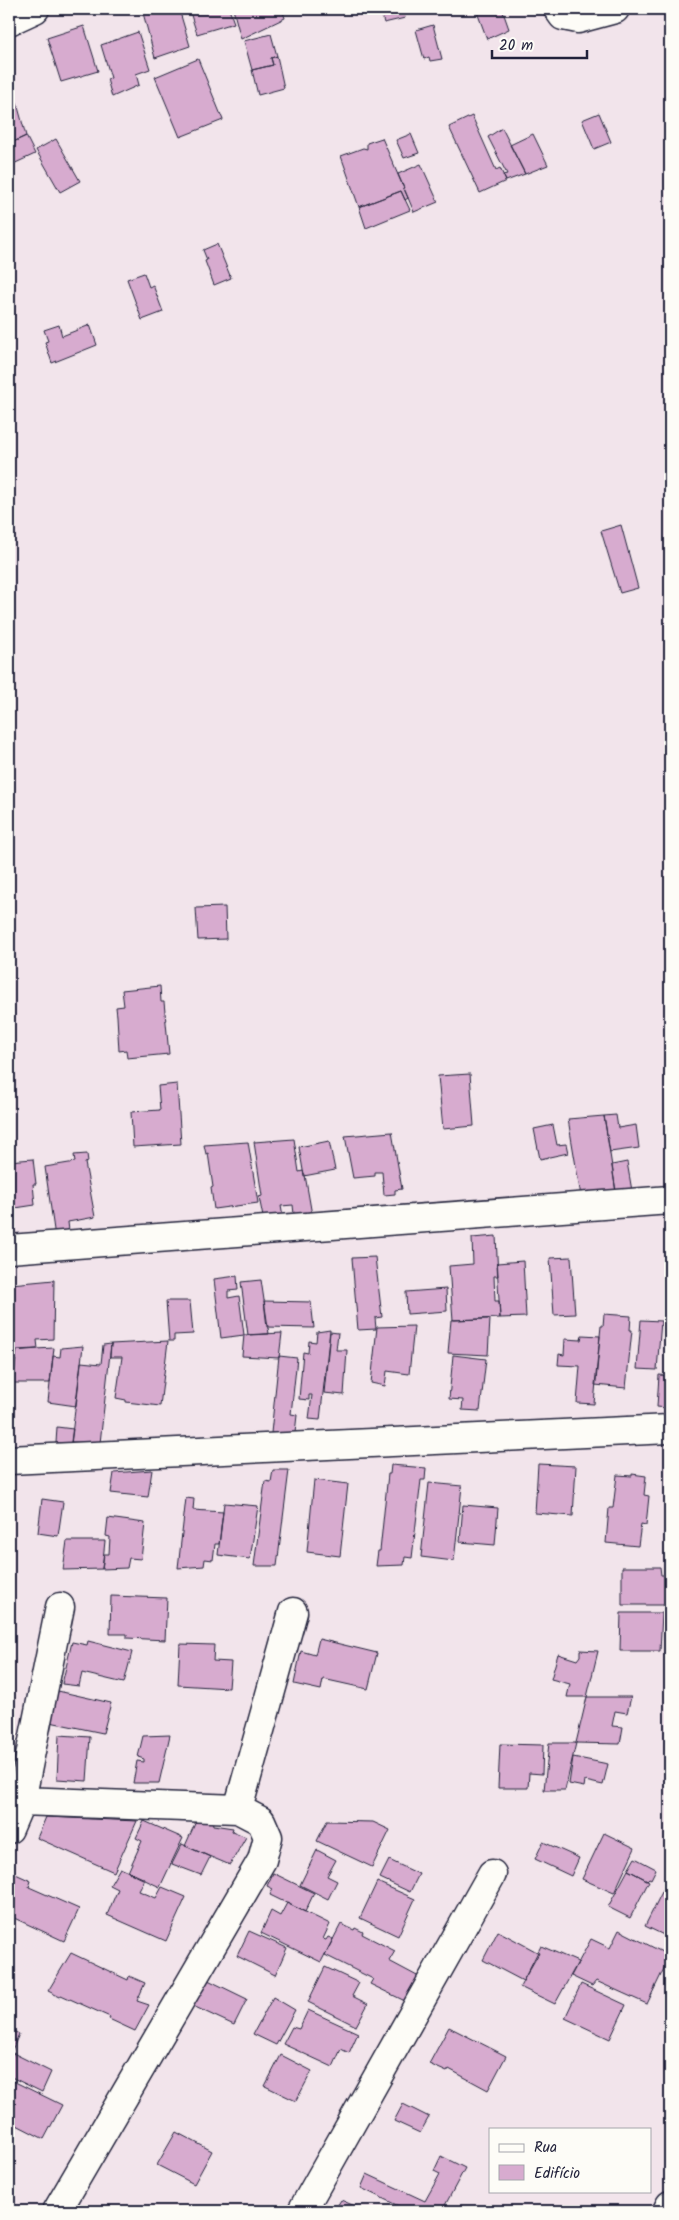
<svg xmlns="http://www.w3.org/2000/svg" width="679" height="2220" viewBox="0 0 679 2220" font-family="Kalam,sans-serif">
<rect width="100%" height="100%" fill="#f2e4eb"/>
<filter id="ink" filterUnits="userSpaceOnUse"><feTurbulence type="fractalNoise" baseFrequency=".02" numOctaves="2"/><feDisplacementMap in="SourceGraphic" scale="10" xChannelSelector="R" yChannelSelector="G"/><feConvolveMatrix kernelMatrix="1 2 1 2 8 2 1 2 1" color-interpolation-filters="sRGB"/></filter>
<g filter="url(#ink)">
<path fill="#d7abcf" stroke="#22223b" d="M142,9H179L190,46L155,58Z
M189,9H229L234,23L197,34Z
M233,9H282L285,18L241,39Z
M380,9H403L405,18L384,23Z
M485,9H502L509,29L487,39L477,12Z
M433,25L442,59L430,61L429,57L424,59L416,30Z
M84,26L98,71L61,82L47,38Z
M138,32L150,69L136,74L139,85L112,97L107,79L111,78L101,45Z
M271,34L277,56L271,58L273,65L252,70L244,41Z
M277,56L284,88L258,95L252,70L273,65L271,58Z
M198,59L223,120L180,137L155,77Z
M13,89L26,136L9,144V91Z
M599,113L611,142L594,149L582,120Z
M472,116L496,170L500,168L506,181L480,193L449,127Z
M502,128L525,174L506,181L503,175L507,174L488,137Z
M411,134L419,153L404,158L396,140Z
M533,134L548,165L525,174L510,145Z
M26,136L35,154L9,166V144Z
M382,138L408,198L405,200L401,191L359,207L341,156L363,148L367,149V143Z
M56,139L80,181L60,192L36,150Z
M421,164L438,202L414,212L398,174Z
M401,191L410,210L366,228L359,207Z
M217,244L231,278L214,285L205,261L207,260L203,250Z
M144,273L149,287L153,285L163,312L142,320L127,279Z
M59,325L62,336L90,325L97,345L52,363L45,342L48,341L44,330Z
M621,525L638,588L620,593L601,531Z
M225,907L226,939L198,940L196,908Z
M160,986L161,1002H164L169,1054L127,1058L126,1050L119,1051L117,1016L116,1007L124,1006L122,990Z
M470,1074L474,1126L443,1129L438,1076Z
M177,1084L181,1144L133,1147L131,1112L160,1110L158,1086Z
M616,1115L618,1128L636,1125L639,1148L610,1152L604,1116Z
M604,1116L616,1192L581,1196L568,1119Z
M553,1125L557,1145L566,1144L568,1153L540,1159L534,1129Z
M392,1132L402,1189L395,1190V1194L384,1195L382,1172H375V1176L353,1178L345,1136Z
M294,1139L299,1172L303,1171L305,1175L312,1215L294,1214L293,1205L281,1206L283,1217L264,1222L259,1197L262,1196L254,1142Z
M329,1141L335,1170L304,1176L299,1147Z
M248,1142L258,1203L214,1209L211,1188L213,1187L208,1153L206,1154L204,1145Z
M87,1154L88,1162L85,1163L95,1217L68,1222L69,1231L55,1237L45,1167L75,1162L74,1155Z
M33,1159L36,1184H33L35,1205L9,1209V1161Z
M627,1162L632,1191L616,1192L612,1165Z
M496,1236L498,1276H494L495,1301H499L500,1318L453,1320L449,1266L473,1264L472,1238Z
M375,1257L382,1317L375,1318L376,1329L358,1330L352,1258Z
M571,1257L575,1314L554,1315L550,1258Z
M523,1261L526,1317L500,1318L497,1263Z
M237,1276L238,1290L228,1291V1298L239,1296L244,1335L221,1338L214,1279Z
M54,1280L53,1339L37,1340L38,1349L13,1351L11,1284Z
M261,1280L269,1334L248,1335L241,1282Z
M446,1289L447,1311L407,1314L406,1292Z
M9,1295H12V1343H9Z
M166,1301H190L193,1334L174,1335V1341H169Z
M264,1301L311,1302L314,1328L267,1327Z
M604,1314L631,1316L630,1330H632L626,1388L595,1385L601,1326H603Z
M490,1319L488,1355L448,1353L451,1320Z
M641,1320L661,1321L657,1370L637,1369Z
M414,1326L409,1374L387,1371L385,1386L371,1383L377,1327Z
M330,1330L320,1420L309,1419L312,1395H309V1400L299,1399L303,1352L308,1353L309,1341L316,1342L317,1332Z
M330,1332L338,1333L336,1350H347L344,1395L324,1393Z
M282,1333L279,1358L242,1356L244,1335Z
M582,1335L600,1336L594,1404L577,1403L580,1366L558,1365L559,1354L564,1355L565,1339L581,1340Z
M168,1341L160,1406L126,1402V1400L116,1398L122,1357H110L111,1344Z
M111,1344L100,1443L71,1442L81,1362L101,1364L103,1345Z
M83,1346L76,1406L48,1402L53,1356L60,1357L61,1348Z
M54,1348L50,1383H13L17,1350Z
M453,1355L486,1359L480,1411L462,1410L463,1400L449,1399Z
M279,1356L297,1358L291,1414L297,1415L295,1433H271Z
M9,1364L13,1365L9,1400Z
M659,1375L670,1376V1416H667V1408L657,1407Z
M57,1427L73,1429L71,1444L56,1443Z
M538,1464L576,1466L573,1516L535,1513Z
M391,1465L426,1468L425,1480H421L412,1558L405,1557L404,1565L376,1566L378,1551H380L388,1474H390Z
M152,1470L148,1497L111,1493L114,1473Z
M273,1470H289L277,1566H254L265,1481L271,1482Z
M632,1474L646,1476L644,1495L649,1496L646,1525L641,1524L638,1546L606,1543L609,1508H613L617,1475L632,1476Z
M314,1480L348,1484L340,1556L307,1552Z
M429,1483L462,1486L454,1561L421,1557Z
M186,1498L194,1499L193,1510L223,1512L219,1544H215L213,1560L205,1559L204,1566L178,1568Z
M42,1499L63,1502L58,1536L38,1533Z
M224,1503L258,1506L250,1559L218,1555Z
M463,1505L498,1508L495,1545L460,1542Z
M108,1518L145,1523L141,1559L129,1558L127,1568L102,1569L104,1554H109L110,1537L106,1536Z
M67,1541H105L102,1569L63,1570Z
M622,1567H660L661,1575H670V1605H622Z
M111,1596L167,1598L165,1640L127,1638V1634H110Z
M621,1613H662L660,1651H620Z
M319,1639L377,1653L368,1689L323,1679L321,1690L294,1684L301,1651L315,1655Z
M88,1641L132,1652L124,1683L82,1673L79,1686L62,1684L72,1642L87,1645Z
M180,1644L214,1645L213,1661L231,1662L229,1688L178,1685Z
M580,1650L598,1651L587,1697H567L570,1684L551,1679L558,1654L577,1660L580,1656Z
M58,1691L111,1703L103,1733L50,1722Z
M587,1697H631L627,1713L615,1711L612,1726L623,1727L620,1744L576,1743Z
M59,1735L90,1737L87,1781L57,1779Z
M170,1735L159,1783H133L137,1761L144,1762V1759L138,1757L143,1736Z
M549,1743H576L565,1790H544Z
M500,1744L543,1745L542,1774L529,1773L528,1788H498Z
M573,1757L608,1764L603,1785L585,1781L584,1787L569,1784Z
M46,1817L137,1821L114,1872L37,1838Z
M197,1819L212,1820L213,1825L233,1828L232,1831L246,1837L230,1865L185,1846Z
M144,1821L183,1838L160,1887L128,1872L142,1841L136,1838Z
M327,1821L373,1822L390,1830L372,1867L317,1841Z
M604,1833L635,1848L614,1893L582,1879Z
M543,1842L579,1858L571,1876L535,1859Z
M182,1844L210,1857L201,1875L172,1864Z
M317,1850L336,1860L327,1876L337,1881L328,1899L300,1885Z
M635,1858L656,1869L651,1879L649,1878L647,1880L628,1870Z
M389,1860L419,1874L410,1892L380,1878Z
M120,1868L145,1879L139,1891L156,1898L162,1887L186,1897L166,1941L107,1915L118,1889L110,1885Z
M628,1870L649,1881L630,1918L608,1907Z
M9,1871L31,1881L29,1887L79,1909L64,1941L14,1918L11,1925L9,1924Z
M273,1873L314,1893L305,1912L270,1895L273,1889L267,1886Z
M377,1882L415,1899L398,1936L360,1918Z
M665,1886L670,1889V1938L645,1926Z
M287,1903L330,1924L323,1939L326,1940L328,1937L333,1939L321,1962L261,1933L271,1911L280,1916Z
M341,1924L354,1930L355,1928L363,1932L362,1934L395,1951L389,1961L419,1977L405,2001L370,1984L373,1979L325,1955Z
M619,1930L670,1956L647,2004L596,1981L592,1986L571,1976L591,1939L610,1948Z
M249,1931L287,1948L275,1975L237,1956Z
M498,1931L539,1953L523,1981L483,1960Z
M541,1946L578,1962L555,2004L520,1987Z
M71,1953L128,1980L129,1976L145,1983L137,2001L149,2005L135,2031L109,2019L110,2017L61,1995L60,1997L48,1991Z
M325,1967L359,1983L352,1996L368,2004L356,2026L308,2002Z
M206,1979L247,1999L234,2025L193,2006Z
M581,1984L626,2005L610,2039L565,2018Z
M273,1997L295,2010L276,2045L253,2034Z
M308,2010L358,2033L349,2053L341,2049L333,2067L283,2044L292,2027L299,2029Z
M449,2027L506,2056L488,2090L449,2069L447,2072L429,2064Z
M9,2029L19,2034L9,2057Z
M13,2053L51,2072L42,2092L9,2076V2063Z
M281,2055L312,2071L296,2101L265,2086Z
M13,2081L62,2105L44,2139L9,2121V2091Z
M403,2104L429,2117L420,2133L394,2121Z
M176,2132L212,2151L194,2184L157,2165Z
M441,2156L465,2168L442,2211H409L361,2188L367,2174L425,2201L440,2174L434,2171Z
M9,2182L15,2185L9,2197Z
M341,2200L366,2211H334Z"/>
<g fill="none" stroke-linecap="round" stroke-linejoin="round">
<defs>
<path id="minor" d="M558,9L563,16L578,19L615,9
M9,21L35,9
M9,1249L670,1200
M9,1460L670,1429
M21,1801L238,1809L261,1821L268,1837L262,1860L57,2211
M238,1809L293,1612
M9,1829L21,1801L60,1607
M302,2211L492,1874
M667,2211L670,2205"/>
</defs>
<use href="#minor" stroke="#22223b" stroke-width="31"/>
<use href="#minor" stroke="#fdfcf7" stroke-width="28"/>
</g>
</g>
<rect width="679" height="2220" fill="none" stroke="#fdfcf7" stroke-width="30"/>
<rect x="15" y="15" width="649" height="2190" fill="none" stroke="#22223b" stroke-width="2" filter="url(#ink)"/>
<rect x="489" y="2128" width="162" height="65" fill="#fdfcf7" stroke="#a5a5ac"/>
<rect x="499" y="2144" width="25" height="8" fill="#fdfcf7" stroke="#a5a5ac"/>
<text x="534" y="2152" font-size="15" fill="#22223b">Rua</text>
<rect x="499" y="2165" width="25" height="15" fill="#d7abcf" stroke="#a5a5ac"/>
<text x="534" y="2178" font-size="15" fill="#22223b">Edifício</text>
<path d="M492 50v8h95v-8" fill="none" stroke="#22223b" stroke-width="2.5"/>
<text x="499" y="50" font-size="15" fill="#22223b" stroke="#fdfcf7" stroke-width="4" paint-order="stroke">20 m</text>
</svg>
